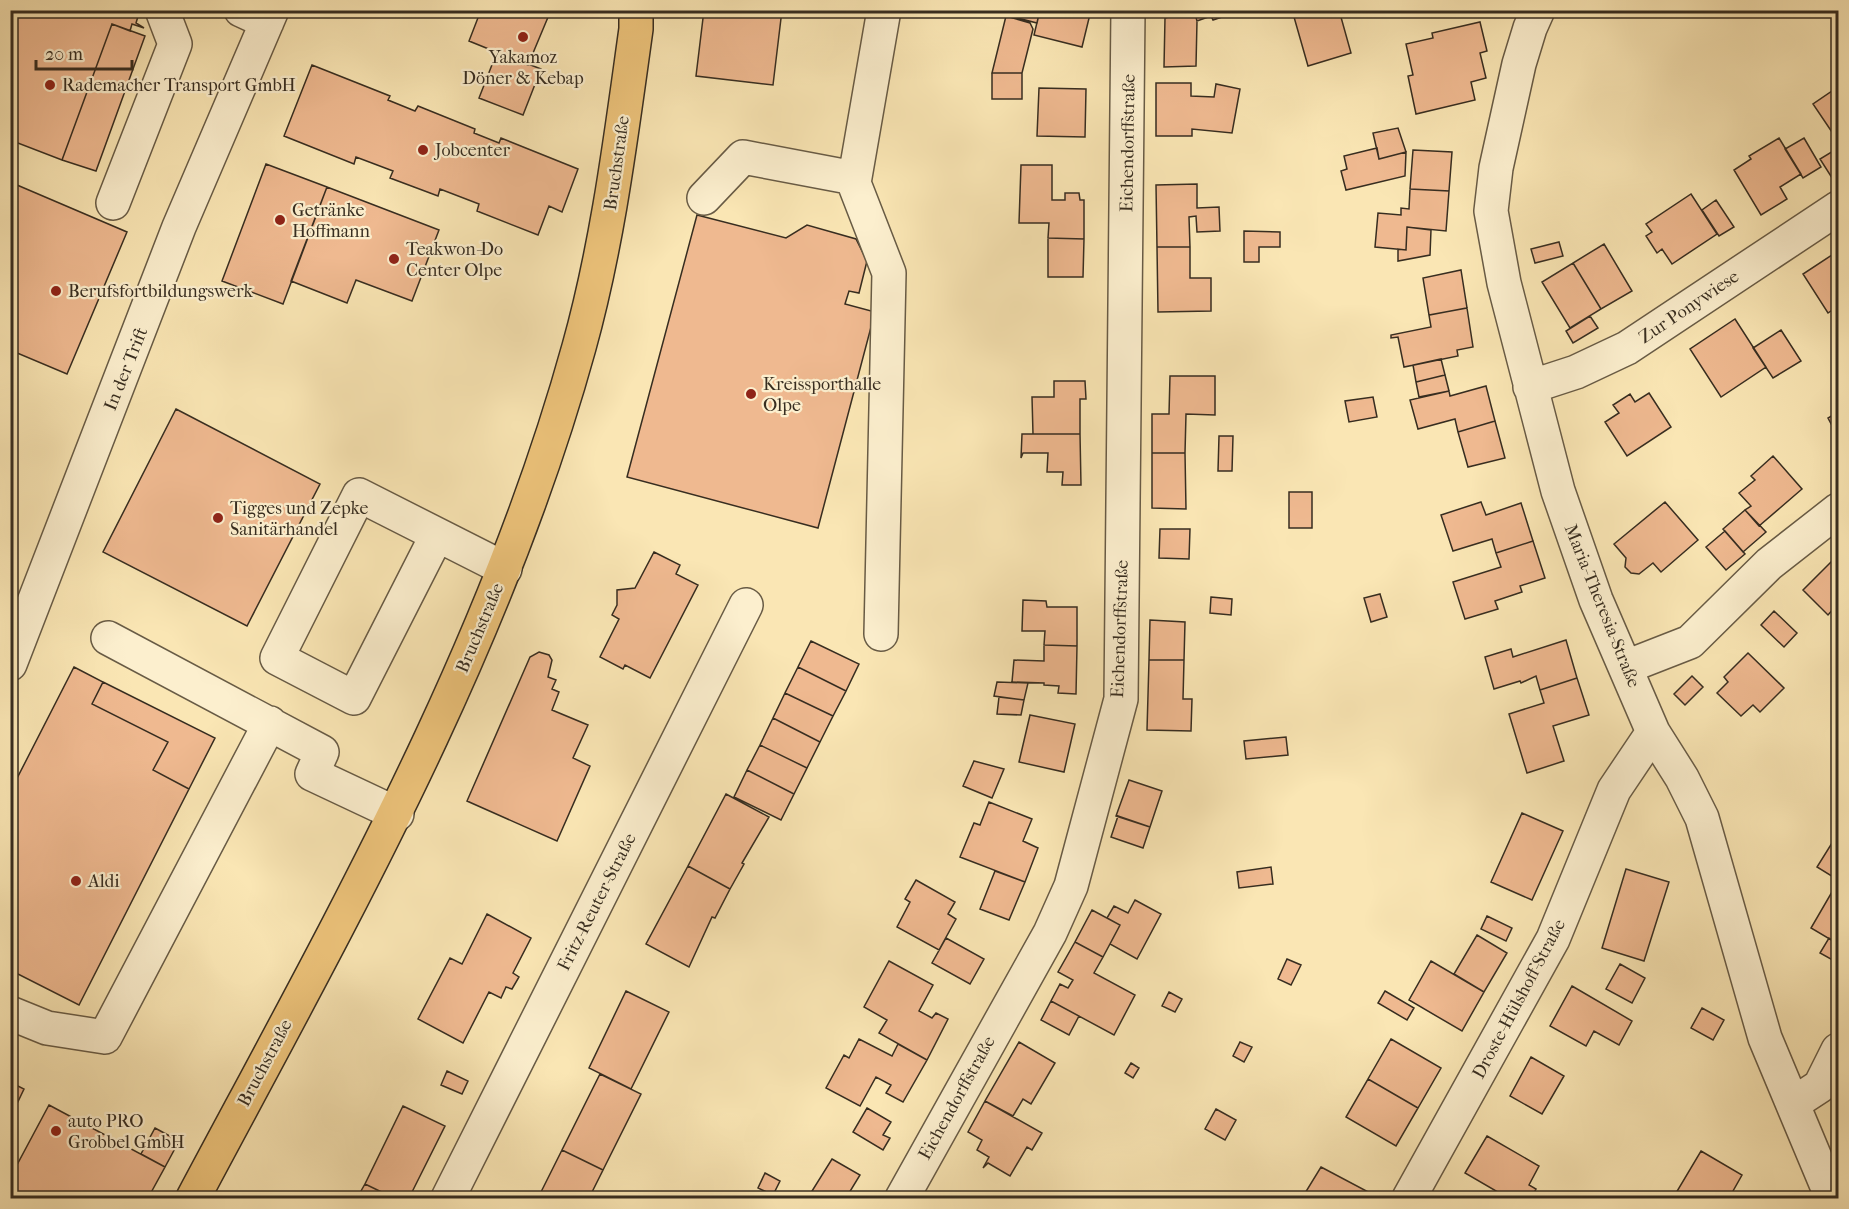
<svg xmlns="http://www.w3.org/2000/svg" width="1849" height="1209" viewBox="0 0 1849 1209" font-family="'IM FELL French Canon',serif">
<rect width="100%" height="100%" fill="#fae6b4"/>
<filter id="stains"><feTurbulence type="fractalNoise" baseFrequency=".00333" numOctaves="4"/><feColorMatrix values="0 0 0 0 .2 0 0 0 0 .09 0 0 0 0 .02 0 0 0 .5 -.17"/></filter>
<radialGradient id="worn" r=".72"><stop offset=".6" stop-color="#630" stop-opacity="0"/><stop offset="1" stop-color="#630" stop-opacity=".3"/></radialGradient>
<path fill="#efb990" stroke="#372d20" stroke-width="1.5" d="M10,10H140L136,23L144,28L132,24L130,31L112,24L62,160L10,140Z
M481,10H551L528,65L469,41Z
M704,10H782L773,85L696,76Z
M986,10H1040L1037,23Z
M1040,10H1091L1082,47L1034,35Z
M1194,10L1197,21L1196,66L1164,67L1165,18Z
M1194,10H1243L1213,20L1211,16L1197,21Z
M1292,10H1339L1351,53L1308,66Z
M1006,16L1030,23L1033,29L1022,73H992Z
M1480,22L1487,51L1480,53L1486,78L1471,82L1475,100L1416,114L1408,76L1413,75L1406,44L1433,38L1432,33Z
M112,24L145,36L96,171L62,160Z
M497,52L541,69L523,115L479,98Z
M312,65L390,96L388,100L415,111L418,106L475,129L474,133L499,143L501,138L578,169L562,212L549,206L538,235L477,211L479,204L440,189L438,196L390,178L393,171L356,157L354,164L284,136Z
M992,73H1022V99H992Z
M1156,83H1191V96L1214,97L1216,84L1240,89L1232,133L1192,129V136H1156Z
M1838,87V141L1813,104Z
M1039,88L1086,89L1085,137L1037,136Z
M1398,128L1406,152L1379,159L1373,133Z
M1779,138L1801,174L1780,187L1787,199L1761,215L1734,170L1751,159L1749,156Z
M1804,138L1821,167L1803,178L1785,149Z
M1377,148L1379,159L1406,152L1405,176L1346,190L1341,171L1347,169L1344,156Z
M1838,148V179L1834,181L1820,159Z
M1413,150L1452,152L1449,191L1410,189Z
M266,164L327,187L283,304L222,281Z
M1021,165H1052V200H1065V193H1079L1080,200H1084V239L1048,238L1049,223H1019Z
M10,182L127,232L67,374L10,350Z
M1197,184V208L1219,207L1220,231L1197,232L1196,216L1189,217L1190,247H1157L1156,185Z
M327,187L439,230L412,301L356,280L347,303L291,281Z
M1410,189L1449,191L1446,231L1407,227L1406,250L1375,247L1378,213L1401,215V208L1409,209Z
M1691,194L1717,234L1672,264L1662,249L1657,253L1646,236L1652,232L1646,224Z
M1716,200L1734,227L1719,236L1702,210Z
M697,215L786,238L807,225L856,239L867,261L859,293L849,291L845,304L875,312L818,528L627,477Z
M1407,227L1431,230L1430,255L1398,261V249L1406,250Z
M1244,231L1280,232V247H1259V262H1244Z
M1048,238L1084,239L1083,277H1048Z
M1559,242L1563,256L1535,263L1531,249Z
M1604,244L1632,291L1601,309L1573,263Z
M1157,247H1190V278H1211V311L1158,312Z
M1838,251V306L1828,313L1803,274Z
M1573,263L1601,309L1570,328L1542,282Z
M1461,270L1467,308L1429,315L1423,278Z
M1467,308L1473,347L1457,350L1458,356L1404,367L1398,337L1391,338V335L1431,327L1429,315Z
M1590,316L1598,328L1573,343L1566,331Z
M1735,319L1766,367L1721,397L1690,349Z
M1781,330L1801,361L1773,378L1753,348Z
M1441,359L1445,375L1416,382L1413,365Z
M1445,375L1449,391L1419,397L1416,382Z
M1170,376H1215V415L1186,414L1185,453H1152V414H1169Z
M1054,381H1085L1086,399H1080V434H1033L1032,397H1054Z
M1486,386L1495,421L1458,432L1455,419L1418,429L1410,400L1449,391L1450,396Z
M1649,393L1671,427L1627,456L1605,422L1619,413L1613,405L1630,394L1635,402Z
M1373,397L1377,417L1349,422L1345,401Z
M176,409L320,484L247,626L103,552Z
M1838,412V437L1828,418Z
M1495,421L1505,458L1468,467L1458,432Z
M1022,434H1080L1081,485H1062L1063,472H1047L1048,453H1023L1021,458Z
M1219,436H1233L1232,471H1218Z
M1152,453H1185L1186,509L1152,508Z
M1773,456L1802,489L1759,526L1745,510L1751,506L1739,493L1755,480L1751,476Z
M1289,492H1312V528H1289Z
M1481,502L1486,515L1521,503L1533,541L1496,553L1492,539L1453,551L1441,515Z
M1665,502L1698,540L1661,572L1653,563L1639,574L1631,573L1625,567L1626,558L1614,544Z
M1745,510L1766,532L1743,552L1723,529Z
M1160,529H1190L1189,559L1159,558Z
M1725,531L1745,554L1726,570L1706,547Z
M1533,541L1545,578L1520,586L1522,592L1495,601L1498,609L1465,619L1453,582L1501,567L1496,553Z
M654,552L680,565L676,574L698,585L650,678L625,665L623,669L600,657L619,619L612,615L617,605V590L635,588Z
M1838,555V611L1835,607L1828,615L1803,590Z
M1380,594L1387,617L1371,622L1364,598Z
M1211,597L1232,599L1231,615L1210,613Z
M1023,600L1046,601L1047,607H1077V646L1044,645L1045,631H1022Z
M1774,611L1797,633L1784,647L1761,625Z
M1150,620L1185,622L1184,660H1149Z
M1566,640L1577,678L1540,690L1536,676L1521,683L1520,681L1494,689L1485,657L1511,649L1513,657Z
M811,641L859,664L846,691L798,667Z
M1044,645L1077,646L1076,694L1058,693L1059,686L1044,685V683L1012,682L1014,660L1044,661Z
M539,652L549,655L552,660L548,677L556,680L552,689L559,692L552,710L588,725L573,758L590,766L557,841L467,801L530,657Z
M1748,653L1784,688L1760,712L1753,705L1741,716L1717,693L1728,682L1724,677Z
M1149,660H1184L1183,699H1192L1191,731L1147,730Z
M74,667L103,682L92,704L168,742L153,770L189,789L79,1005L10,970V792Z
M798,667L846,691L833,716L785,693Z
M1692,676L1703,687L1685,705L1674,694Z
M1577,678L1589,715L1553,726L1564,761L1527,773L1509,714L1544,703L1540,690Z
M103,682L215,738L189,789L153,770L168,742L92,704Z
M997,682L1028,683L1024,700L994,696Z
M785,693L833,716L820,742L773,718Z
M999,697L1024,700L1021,715L997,714Z
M1030,715L1075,724L1064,772L1019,762Z
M773,718L820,742L807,768L760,745Z
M1286,737L1288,755L1246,759L1244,741Z
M760,745L807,768L794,794L747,770Z
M974,761L1004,769L992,798L963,786Z
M747,770L794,794L781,820L734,797Z
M1129,780L1162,791L1150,827L1116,816Z
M726,794L769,817L742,863L744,864L730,889L688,866Z
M989,802L1032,819L1023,841L1038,848L1025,882L960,857L974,823L980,825Z
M1522,813L1563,831L1532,900L1491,882Z
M1118,816L1150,827L1143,848L1111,837Z
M1832,843L1838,849V880L1817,867Z
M688,866L730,889L715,918L712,917L689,967L646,944Z
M1271,867L1273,884L1239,888L1237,872Z
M1626,869L1669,882L1644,961L1602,948Z
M995,871L1025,882L1009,920L980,909Z
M916,880L955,902L948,914L956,919L939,950L897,927L910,902L905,899Z
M1836,885L1838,887V944L1811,928Z
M1135,900L1161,914L1137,959L1110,944L1120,925L1107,918L1114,906L1128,913Z
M1092,910L1120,925L1103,957L1075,942Z
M487,914L531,938L513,973L519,977L512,989L506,987L501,998L489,992L463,1043L418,1019L450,958L462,964Z
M1487,916L1512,928L1506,941L1481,929Z
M1477,935L1507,953L1484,992L1454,974Z
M946,938L984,959L970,984L932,963Z
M1829,938L1838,944V963L1820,953Z
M1075,942L1103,957L1094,973L1135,995L1114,1035L1051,1001L1060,984L1068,988L1073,980L1058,972Z
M1287,959L1301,965L1291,985L1278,979Z
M889,961L933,985L919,1011L932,1018L936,1013L948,1019L927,1060L879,1033L887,1020L864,1007Z
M1431,961L1484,992L1462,1031L1409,1000Z
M1620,964L1645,978L1632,1003L1606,989Z
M1572,986L1632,1021L1619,1045L1594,1031L1586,1046L1550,1026Z
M626,991L669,1012L631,1089L589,1068Z
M1385,991L1414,1008L1407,1020L1378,1003Z
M1169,992L1182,999L1175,1012L1162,1006Z
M1051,1001L1079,1016L1069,1035L1041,1020Z
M1702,1008L1724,1020L1713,1040L1691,1028Z
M859,1039L892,1056L898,1044L927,1060L903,1102L886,1093L891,1085L876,1077L860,1106L826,1088L844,1055L849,1058Z
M1391,1039L1441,1068L1418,1108L1368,1079Z
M1019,1042L1055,1063L1031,1104L1023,1099L1013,1116L985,1101Z
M1240,1042L1252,1047L1244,1062L1233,1056Z
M1531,1057L1564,1076L1542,1114L1510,1096Z
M1131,1063L1139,1068L1133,1078L1125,1073Z
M447,1071L468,1081L462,1094L441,1085Z
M600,1074L641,1094L603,1170L562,1150Z
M1368,1079L1418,1108L1396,1146L1346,1117Z
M10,1082L24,1089L12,1114H10Z
M985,1101L1042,1133L1032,1150L1027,1147L1010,1176L988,1163L983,1168L989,1157L977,1150L982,1140L968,1132Z
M49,1105L165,1167L148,1198H10V1178Z
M403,1106L445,1126L409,1198H394L365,1184Z
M867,1108L891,1122L883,1135L890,1138L883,1150L853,1132Z
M1216,1109L1236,1120L1225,1140L1205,1129Z
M155,1128L179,1141L165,1167L141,1154Z
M1487,1136L1539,1166L1529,1185L1536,1189L1531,1198H1508L1465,1173Z
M562,1150L603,1170L589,1198H538Z
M1701,1151L1742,1175L1729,1198H1673Z
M832,1159L860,1175L846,1198H824L812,1191Z
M1321,1167L1374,1195L1372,1198H1302Z
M765,1173L780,1181L773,1195L758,1188Z
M365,1184L394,1198H357Z"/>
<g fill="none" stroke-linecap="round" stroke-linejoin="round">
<defs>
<path id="minor" d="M241,10L267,22
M1538,10L1530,28L1519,64L1496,168L1491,211L1504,283L1558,491L1596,600L1653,732L1682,778L1702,818L1765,1038L1832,1198
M704,198L743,157L854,178
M113,203L175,44L162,10
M1530,387L1576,372L1627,348L1838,208
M437,535L354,698L277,658L359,495L505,569
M881,634L889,273L854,183L884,10
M108,638L322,752L312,774L397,814
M10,664L179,227L272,10
M1626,667L1690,642L1769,564L1838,510
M10,1013L47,1028L105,1037L270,723
M1794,1103L1820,1086L1838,1050
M448,1198L746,605
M902,1198L1050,933L1071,886L1121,699L1128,10
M1409,1198L1553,939L1614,790L1653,732"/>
<path id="major" d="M193,1198C340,922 495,651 579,347C608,243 621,136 636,29V10"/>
</defs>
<use href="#minor" stroke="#685b45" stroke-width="36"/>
<use href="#major" stroke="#372d20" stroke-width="36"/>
<use href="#minor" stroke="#fcefce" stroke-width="33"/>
<use href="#major" stroke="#edc37a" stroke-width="33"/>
</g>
<g fill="#8f2418" stroke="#fcefce" stroke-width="2">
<circle cx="523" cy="37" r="6"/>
<circle cx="50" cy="85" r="6"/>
<circle cx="423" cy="150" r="6"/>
<circle cx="280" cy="220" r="6"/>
<circle cx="394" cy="259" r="6"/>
<circle cx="56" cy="291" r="6"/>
<circle cx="751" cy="394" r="6"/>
<circle cx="218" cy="518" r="6"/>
<circle cx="76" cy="881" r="6"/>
<circle cx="56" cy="1131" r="6"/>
</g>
<g text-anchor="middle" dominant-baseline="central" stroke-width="4.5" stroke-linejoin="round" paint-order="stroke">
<g font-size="18" fill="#372d20" stroke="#fcefce" text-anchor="start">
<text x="523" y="57" text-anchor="middle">Yakamoz<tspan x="523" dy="21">Döner &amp; Kebap</tspan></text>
<text x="62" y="85">Rademacher Transport GmbH</text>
<text x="435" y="150">Jobcenter</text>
<text x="292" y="210">Getränke<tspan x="292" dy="21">Hoffmann</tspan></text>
<text x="406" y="249">Teakwon-Do<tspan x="406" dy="21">Center Olpe</tspan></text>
<text x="68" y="291">Berufsfortbildungswerk</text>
<text x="763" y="384">Kreissporthalle<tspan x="763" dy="21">Olpe</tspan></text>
<text x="230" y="508">Tigges und Zepke<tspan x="230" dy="21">Sanitärhandel</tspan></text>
<text x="88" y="881">Aldi</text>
<text x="68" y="1121">auto PRO<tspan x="68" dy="21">Grobbel GmbH</tspan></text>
</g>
<g font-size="18" fill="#372d20" stroke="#fcefce">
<text transform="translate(1128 143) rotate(-89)">Eichendorffstraße</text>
<text transform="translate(617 163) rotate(-82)">Bruchstraße</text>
<text transform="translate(1689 307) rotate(-34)">Zur Ponywiese</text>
<text transform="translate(126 369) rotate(-68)">In der Trift</text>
<text transform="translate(1602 606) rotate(68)">Maria-Theresia-Straße</text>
<text transform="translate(480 628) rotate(-67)">Bruchstraße</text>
<text transform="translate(1120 629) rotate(-88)">Eichendorffstraße</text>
<text transform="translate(597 902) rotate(-63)">Fritz-Reuter-Straße</text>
<text transform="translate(1519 999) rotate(-62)">Droste-Hülshoff-Straße</text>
<text transform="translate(265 1063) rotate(-62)">Bruchstraße</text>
<text transform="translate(957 1098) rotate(-61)">Eichendorffstraße</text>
</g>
</g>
<rect width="1849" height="1209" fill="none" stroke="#fae6b4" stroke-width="36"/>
<rect x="12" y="12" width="1825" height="1185" fill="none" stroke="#372d20" stroke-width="3"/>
<rect x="18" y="18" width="1813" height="1173" fill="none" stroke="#372d20" stroke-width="1.5"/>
<path d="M36 60v9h96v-9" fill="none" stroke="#372d20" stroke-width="3"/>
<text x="45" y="60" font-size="18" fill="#372d20" stroke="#fcefce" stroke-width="4.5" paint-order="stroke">20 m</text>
<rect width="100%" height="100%" filter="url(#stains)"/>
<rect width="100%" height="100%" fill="url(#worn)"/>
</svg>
